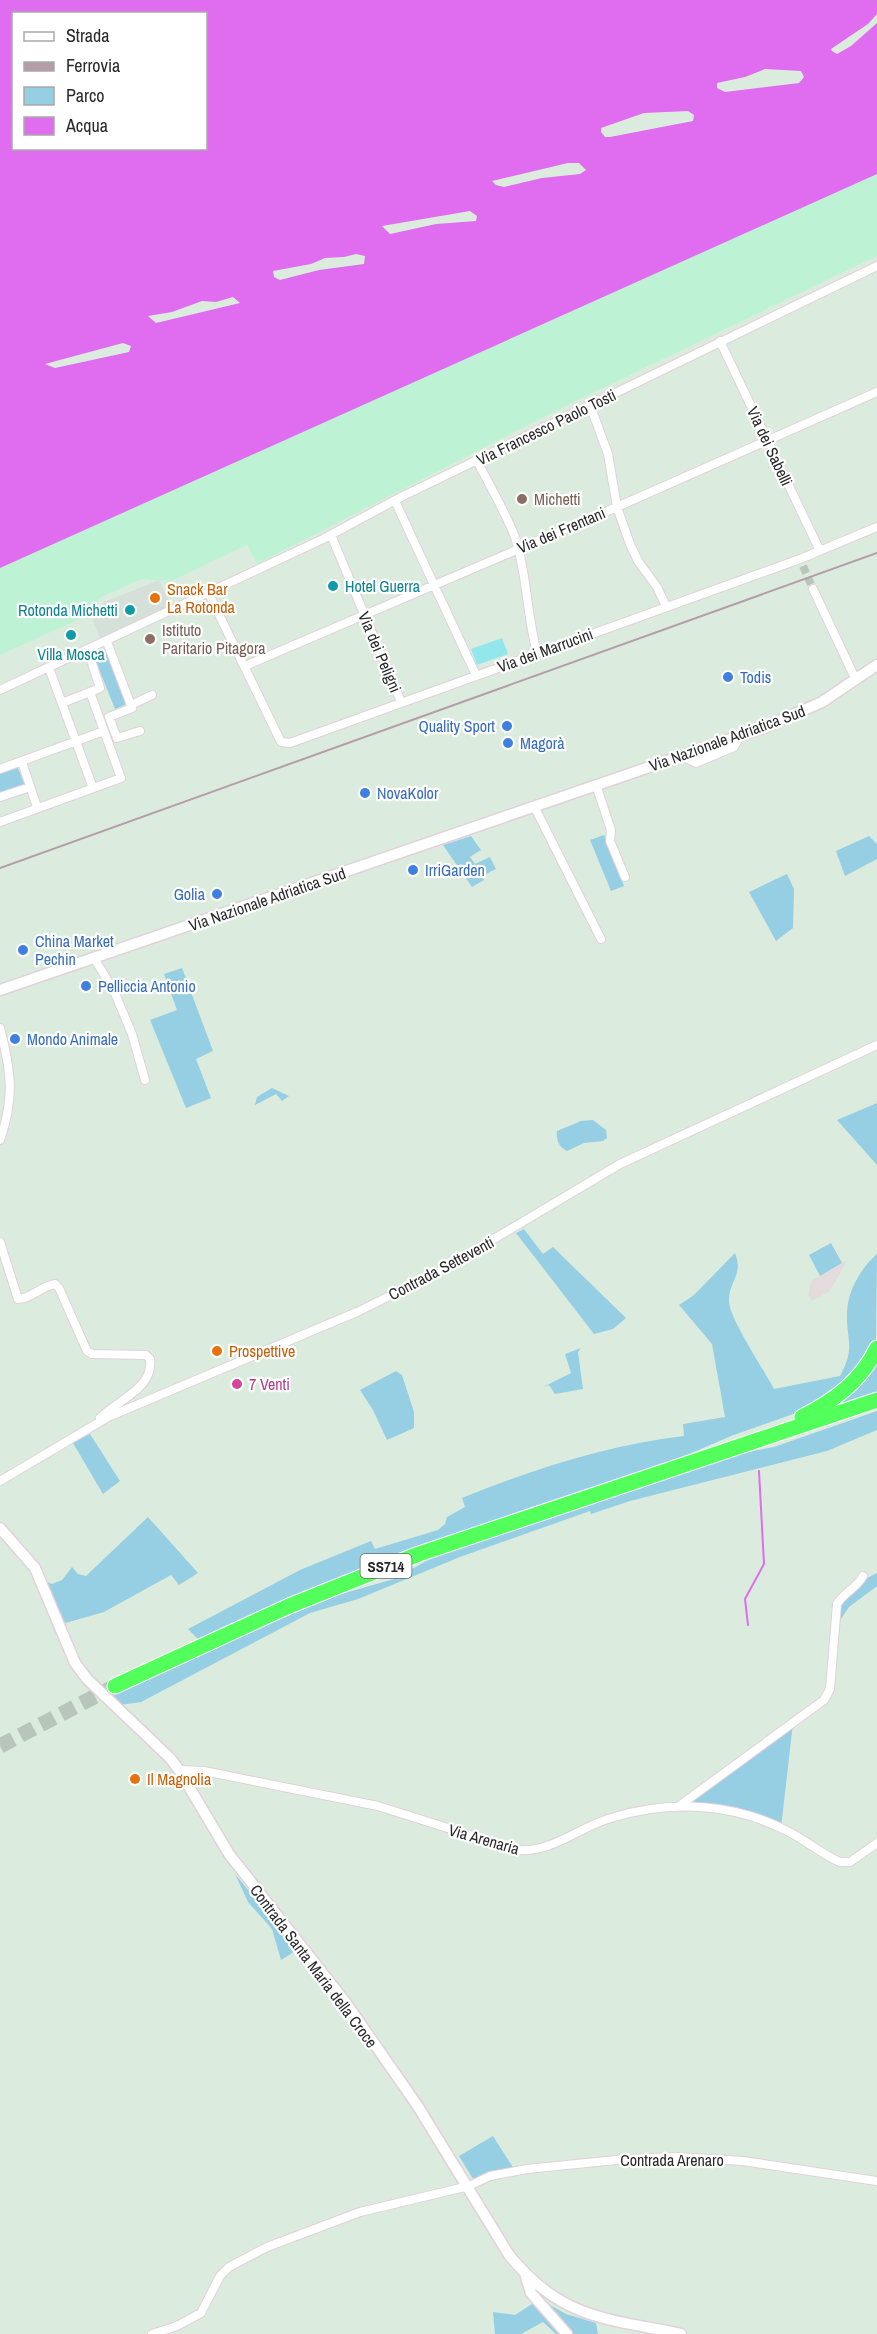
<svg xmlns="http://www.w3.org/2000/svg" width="877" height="2334" viewBox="0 0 877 2334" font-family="'Archivo Narrow',sans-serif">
<rect width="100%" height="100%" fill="#dbecde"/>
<path fill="#e4dbdc" d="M848,1260L829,1292L812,1301L808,1295L811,1281Z"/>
<path fill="#96cee3" d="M105,649L127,704L115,709L93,654Z
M18,768L25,786L0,795V774Z
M604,835L624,886L611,891L590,840Z
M471,836L481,850L470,857L475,864L490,857L496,869L482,876L484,880L472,887L443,845Z
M869,836L877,844V859L845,876L836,851Z
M787,874L794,889L793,928L776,941L749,892Z
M182,968L213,1051L196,1059L211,1098L186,1108L150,1020L177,1010L164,974Z
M272,1088L289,1096L282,1101L276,1094L255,1105L257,1097Z
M877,1103V1165L837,1120Z
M593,1120L606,1130L607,1138L603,1141L584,1143L567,1151C559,1147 556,1140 557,1131L581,1121Z
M524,1229L543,1254L553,1247L626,1318L613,1329L594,1334L516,1233Z
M831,1243L842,1263L820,1276L809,1255Z
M735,1253C744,1276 728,1281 729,1302C730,1319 764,1370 774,1389L840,1376C856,1347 846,1341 847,1312C848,1290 861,1268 877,1254L876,1340L868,1357L816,1406L731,1436L645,1473L426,1548L408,1550L376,1560L342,1579L198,1639L188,1629L300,1570L371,1541L375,1549L438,1530L445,1524L447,1517L465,1507L462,1498C533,1469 608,1445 684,1436L683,1424L725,1417L712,1344L679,1305L694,1295Z
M581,1348L578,1352L583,1389L555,1394L549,1385L543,1387L571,1373L565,1354Z
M877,1357V1393L837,1407L834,1405Z
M396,1371L402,1375L414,1412V1428L387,1440L373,1410L360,1390Z
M877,1411V1430L827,1451L630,1501L591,1514L590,1511L460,1557L358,1599L310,1613L141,1702L120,1705L110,1696L175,1664L334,1596L394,1579L437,1555L728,1456L774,1447Z
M90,1434L120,1481L103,1494L73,1443Z
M148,1517L198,1573L179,1585L171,1575L104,1612L62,1624L45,1581L52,1584L62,1580L72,1567L78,1574L86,1576Z
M877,1573V1586L849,1607L839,1622L843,1590Z
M793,1723L781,1828L755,1817L686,1804Z
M235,1874L297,1950L281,1960L272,1929L248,1902Z
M493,2136L514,2169L473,2179L459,2156Z
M543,2301L566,2314L596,2323L598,2334H556L543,2322L521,2334H495L493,2312L515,2315L532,2304L540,2311Z"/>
<path fill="#bdf2d5" d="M877,174V256L557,410L257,564L247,545L171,581L142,579L101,597L86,616L0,655V568Z"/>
<path fill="#91e7eb" d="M502,638L508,654L477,665L471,649Z"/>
<path fill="#d5e0d8" d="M159,580L172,607L101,641L90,612L107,601Z"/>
<path fill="#e06cef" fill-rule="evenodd" d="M0,0H877V174L0,568ZM14,14H206V148H14Z"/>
<path fill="#dbecde" d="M877,14V23L851,46L837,54L832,51L831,49L868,24Z
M765,69L801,71L804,77L799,83L725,92L717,88V83L745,77Z
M688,111L694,115L693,121L610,137H605L601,132V128L644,113Z
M568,163H579L586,170L580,174L542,178L504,187L496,185L492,181Z
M470,211L477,216L476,221L436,224L390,234L382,226Z
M356,254L365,256L364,264L319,270L280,280L274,277L273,271L311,264L325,258L344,257Z
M233,297L240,303L156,323L148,316L172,312L202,301L216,302Z
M123,343L131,346L129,352L55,368L45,364Z"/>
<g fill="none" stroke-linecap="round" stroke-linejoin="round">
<path stroke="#e06cef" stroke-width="2" d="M748,1625L745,1599L764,1564L759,1471"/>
<path stroke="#b7c5ba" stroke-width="8" stroke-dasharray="8 4" stroke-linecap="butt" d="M803,566L813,589"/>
<path stroke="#b7c5ba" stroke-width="15" stroke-dasharray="15 8" stroke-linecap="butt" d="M0,1746L115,1686"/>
<defs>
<path id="street" d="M720,341L820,551
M590,405L608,454L617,507L630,544L638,561L657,587L666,606
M477,461C488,482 509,519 516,540C527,576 527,616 537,653
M395,501L476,675
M331,535L401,702
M813,589L856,680
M209,594L281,742L290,743L800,559L877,527
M107,642L132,708L109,717L117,738L140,731
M245,666L617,507L877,392
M49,668L93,788
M0,690L323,539L401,497L877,266
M62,703L100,688L88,651
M131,705L152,695
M682,756L696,763L734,747L740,736
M22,762L37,807
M0,769L104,731
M596,785L611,830L610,841L625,877
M0,797L30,787
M534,806L601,939
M0,822L121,778L90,692
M94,958L114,991L132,1034L145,1080
M0,1028C11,1071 15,1097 0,1140
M0,1242L18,1299C31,1299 41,1286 55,1284L59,1288L87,1351L92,1354L146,1355L150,1359C154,1389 117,1400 100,1418
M0,1481L108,1417L357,1312L440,1271L620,1164L877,1045
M179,1770L204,1771L378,1806L517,1850C552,1853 579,1827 611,1818C671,1799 737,1803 793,1834C809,1843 823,1855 840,1862H850L877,1843
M679,1806L824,1700L830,1689L837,1604C844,1592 857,1588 863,1576
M152,2334L177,2326L201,2313L220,2276L229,2267L267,2247L360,2212L469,2186L490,2176L527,2169L626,2159L677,2157L743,2161L877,2181"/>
<path id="secondary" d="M0,990L763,728L822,702L877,665
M0,1528L35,1568L75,1663L88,1680L170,1758L179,1770L229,1854L346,2003L417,2105L509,2255C561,2319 605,2318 681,2334
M526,2277L531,2293L567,2334"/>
<path id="highway" d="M802,1417C835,1400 860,1382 877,1348
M115,1686L289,1606L419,1554L877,1400"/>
</defs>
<use href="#street" stroke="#e2d0da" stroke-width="10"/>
<use href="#secondary" stroke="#e2d0da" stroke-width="13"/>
<use href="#highway" stroke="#fff" stroke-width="17"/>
<use href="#street" stroke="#fff" stroke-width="8"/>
<use href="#secondary" stroke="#fff" stroke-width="10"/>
<use href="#highway" stroke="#52ff5b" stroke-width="15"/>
<path stroke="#b49da9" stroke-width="2" d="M0,868L877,553"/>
</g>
<g fill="#8d6e63" stroke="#fff" stroke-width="2">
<circle cx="522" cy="499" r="6"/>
<circle cx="150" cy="639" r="6"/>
</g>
<g fill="#0f9aa8" stroke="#fff" stroke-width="2">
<circle cx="333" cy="586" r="6"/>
<circle cx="130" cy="610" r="6"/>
<circle cx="71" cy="635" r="6"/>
</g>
<g fill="#e8710a" stroke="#fff" stroke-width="2">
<circle cx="155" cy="598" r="6"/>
<circle cx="217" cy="1351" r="6"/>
<circle cx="135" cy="1779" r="6"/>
</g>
<g fill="#3f7fe0" stroke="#fff" stroke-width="2">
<circle cx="728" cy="677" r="6"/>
<circle cx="507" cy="726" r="6"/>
<circle cx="508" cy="743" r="6"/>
<circle cx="365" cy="793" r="6"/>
<circle cx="413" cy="870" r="6"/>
<circle cx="217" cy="894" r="6"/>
<circle cx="23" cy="950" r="6"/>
<circle cx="86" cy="986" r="6"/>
<circle cx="15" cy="1039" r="6"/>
</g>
<circle fill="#d1479c" stroke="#fff" stroke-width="2" cx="237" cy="1384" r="6"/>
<g text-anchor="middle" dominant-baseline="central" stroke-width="4.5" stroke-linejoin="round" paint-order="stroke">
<rect fill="#fff" stroke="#696969" stroke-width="1.5" x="360.5" y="1554" width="51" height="24" rx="4.5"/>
<g font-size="15" font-weight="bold" fill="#292929">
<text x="386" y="1566">SS714</text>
</g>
<g font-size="16" fill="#292929" stroke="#fff">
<text transform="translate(546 427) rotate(-26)">Via Francesco Paolo Tosti</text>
<text transform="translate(770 446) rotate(65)">Via dei Sabelli</text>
<text transform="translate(561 530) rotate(-23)">Via dei Frentani</text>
<text transform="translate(545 650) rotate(-20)">Via dei Marrucini</text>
<text transform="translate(380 652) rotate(67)">Via dei Peligni</text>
<text transform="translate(727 738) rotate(-20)">Via Nazionale Adriatica Sud</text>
<text transform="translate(267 899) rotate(-19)">Via Nazionale Adriatica Sud</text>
<text transform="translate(441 1268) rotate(-28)">Contrada Setteventi</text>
<text transform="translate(484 1839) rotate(16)">Via Arenaria</text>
<text transform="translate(314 1966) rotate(53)">Contrada Santa Maria della Croce</text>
<text x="672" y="2160">Contrada Arenaro</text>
</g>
<g font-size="16" fill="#785e54" stroke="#fff" text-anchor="start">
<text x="534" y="499">Michetti</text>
<text x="162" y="630">Istituto<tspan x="162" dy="18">Paritario Pitagora</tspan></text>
</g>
<g font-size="16" fill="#0d838f" stroke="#fff" text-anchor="start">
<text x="345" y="586">Hotel Guerra</text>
<text x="118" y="610" text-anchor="end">Rotonda Michetti</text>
<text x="71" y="654" text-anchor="middle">Villa Mosca</text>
</g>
<g font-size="16" fill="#c56008" stroke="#fff" text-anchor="start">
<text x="167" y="589">Snack Bar<tspan x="167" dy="18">La Rotonda</tspan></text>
<text x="229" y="1351">Prospettive</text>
<text x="147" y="1779">Il Magnolia</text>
</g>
<g font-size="16" fill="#366cbe" stroke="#fff" text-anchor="start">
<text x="740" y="677">Todis</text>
<text x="495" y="726" text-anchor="end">Quality Sport</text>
<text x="520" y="743">Magorà</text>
<text x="377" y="793">NovaKolor</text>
<text x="425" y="870">IrriGarden</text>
<text x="205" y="894" text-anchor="end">Golia</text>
<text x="35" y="941">China Market<tspan x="35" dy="18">Pechin</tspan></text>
<text x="98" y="986">Pelliccia Antonio</text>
<text x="27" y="1039">Mondo Animale</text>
</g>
<g font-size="16" fill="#b23c85" stroke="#fff" text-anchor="start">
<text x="249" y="1384">7 Venti</text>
</g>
</g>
<rect x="12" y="12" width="195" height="138" fill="#ffffff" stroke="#a9a9a9" stroke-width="1.5"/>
<rect x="24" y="32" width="30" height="9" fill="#ffffff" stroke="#a9a9a9" stroke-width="1.5"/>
<text x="66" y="42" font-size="18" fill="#292929">Strada</text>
<rect x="24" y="62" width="30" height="9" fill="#b49da9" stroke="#a9a9a9" stroke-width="1.5"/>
<text x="66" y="72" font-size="18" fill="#292929">Ferrovia</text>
<rect x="24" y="87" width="30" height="18" fill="#96cee3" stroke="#a9a9a9" stroke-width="1.5"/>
<text x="66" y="102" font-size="18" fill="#292929">Parco</text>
<rect x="24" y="117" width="30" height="18" fill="#e06cef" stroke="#a9a9a9" stroke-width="1.5"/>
<text x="66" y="132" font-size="18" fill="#292929">Acqua</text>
</svg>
